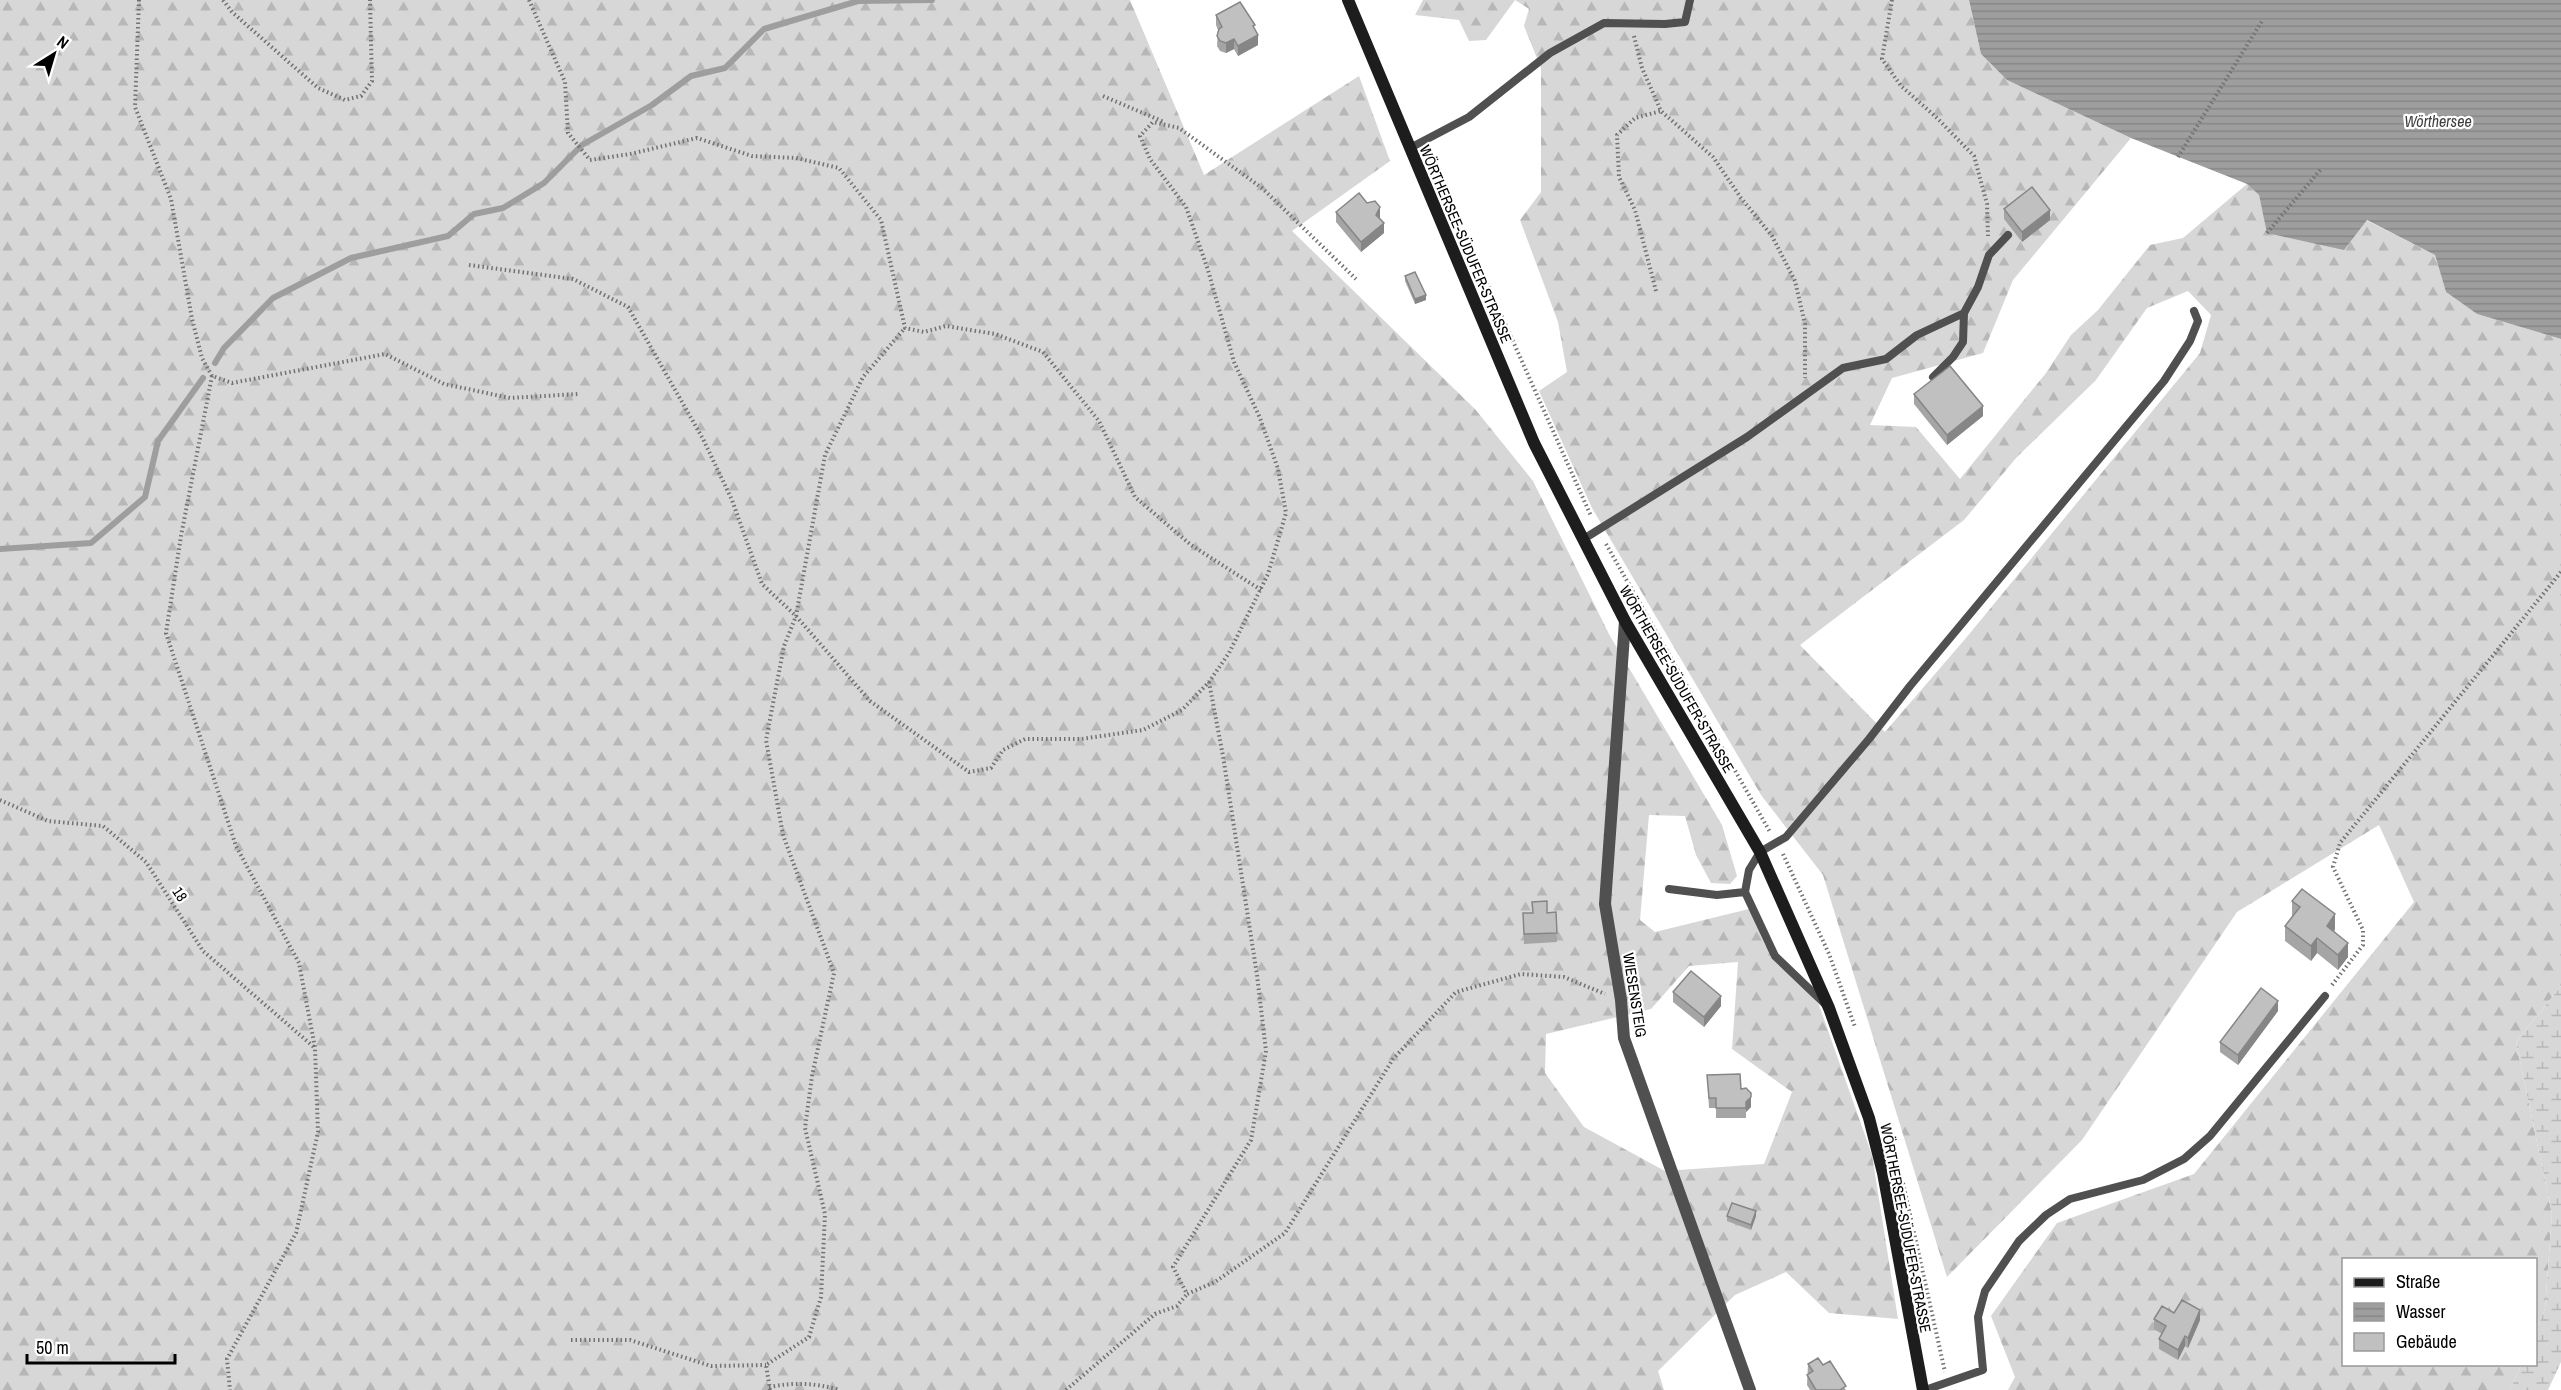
<svg xmlns="http://www.w3.org/2000/svg" width="2561" height="1390" viewBox="0 0 2561 1390" font-family="'Archivo Narrow',sans-serif">
<defs>
<pattern id="forest-firs" width="22" height="20" patternUnits="userSpaceOnUse" patternTransform="scale(1.5)"><rect width="22" height="20" fill="#d7d7d7"/><path d="M5 1l3.5 6h-7zM16 11l3.5 6h-7z" fill="#b7b7b7"/></pattern>
<pattern id="wetland-marsh" width="20" height="14" patternUnits="userSpaceOnUse" patternTransform="scale(1.5)"><rect width="20" height="14" fill="#d7d7d7"/><path d="M1 5h8M5 5V1M11 12h8M15 12V8" fill="none" stroke="#b7b7b7"/></pattern>
<pattern id="water-rules" width="6" height="5" patternUnits="userSpaceOnUse" patternTransform="scale(1.5)"><rect width="6" height="5" fill="#9e9e9e"/><path d="M0 2.5h6" fill="none" stroke="#868686"/></pattern>
</defs>
<rect width="100%" height="100%" fill="#fff"/>
<path fill="url(#forest-firs)" fill-rule="evenodd" d="M0,0H1130L1204,175L1359,76L1390,161L1292,231L1475,409L1533,481L1610,636L1722,825L1737,876L1730,884L1711,883L1696,855L1685,816L1649,815L1640,920L1655,932L1749,909L1765,945L1819,1005L1872,1155L1898,1319L1829,1313L1786,1272L1735,1295L1658,1371L1664,1390H0ZM1738,962L1732,1049L1792,1092L1764,1164L1665,1171L1584,1127L1545,1073L1546,1034L1651,1009L1689,966Z
M1423,0H1969L1981,54L2007,80L2131,138L2013,280L1983,353L1892,378L1870,425L1916,427L1960,479L2046,373L2071,335L2098,310L2150,245L2183,238L2247,184L2259,195L2268,233L2366,220L2435,255L2446,292L2477,314L2561,339V986L2516,1042L2552,1214L2545,1309L2536,1330V1260H2344V1364L2521,1365L2510,1390H2008L2015,1377L1991,1316L2057,1223L2194,1174L2414,902L2379,825L2237,912L2082,1140L1947,1277L1823,875L1761,795L1592,508L1539,391L1567,372L1558,322L1520,220L1541,192V68L1524,26L1529,9L1515,0L1486,40L1469,41L1459,20L1415,15ZM2188,291L2211,315L2200,353L1966,638L1885,732L1800,645L1964,520L2017,457L2096,380L2147,308Z"/>
<path fill="url(#wetland-marsh)" d="M2561,986V1362L2548,1390H2510L2521,1365L2536,1364V1330L2545,1309L2552,1214L2516,1042Z"/>
<path fill="url(#water-rules)" d="M1969,0H2561V339L2477,314L2446,292L2435,255L2367,220L2344,250L2267,233L2259,195L2247,184L2131,138L2007,80L1981,54Z"/>
<g fill="none" stroke-linecap="round" stroke-linejoin="round">
<path stroke="#9e9e9e" stroke-width="6" d="M215,363L224,348L273,298L351,258L448,236L474,214L503,208L544,183L582,145L652,105L691,76L725,68L764,29L858,1L932,0
M0,549L91,543L145,497L158,441L203,378"/>
<path stroke="#727272" stroke-width="4" stroke-dasharray="1.5 3" stroke-linecap="butt" d="M139,0L135,107L171,199L192,319L202,358L212,376L232,383L385,354L444,384L510,398L578,394
M223,0L232,12L318,88L345,100L361,96L372,81L370,0
M529,0L565,82L568,133L590,160L630,154L697,138L752,156L796,158L839,168L881,220L905,328L924,332L946,326L995,334L1043,352L1099,421L1135,497L1191,545L1261,590
M1892,0L1882,59L1901,86L1935,116L1974,156L1987,204L1988,236
M1634,36L1642,68L1661,111L1713,157L1741,198L1772,236L1795,281L1805,324V378
M1103,96L1164,122
M2178,157L2262,21
M2267,233L2321,169
M1474,254L1591,516
M469,265L573,279L628,307L703,439L732,500L762,584L796,616L870,701L969,772L991,768L1003,750L1025,739H1081L1143,730L1182,710L1209,682L1229,653L1268,574L1286,513L1278,469L1260,418L1234,362L1208,270L1186,207L1150,159L1140,136L1153,122L1179,128L1262,188L1356,279
M1656,291L1635,210L1619,177L1617,135L1635,118L1661,111
M212,376L181,536L166,633L236,846L299,963L315,1048L318,1132L296,1233L227,1359L230,1390
M1606,544L1770,832
M1209,682L1223,756L1257,975L1266,1051L1251,1140L1173,1267L1187,1294L1215,1282L1285,1233L1393,1059L1456,992L1521,974L1564,977L1605,994
M0,800L48,821L103,826L146,862L203,951L315,1048
M1783,854L1829,954L1855,1027
M2332,985L2363,945V930L2333,867L2340,843L2561,572
M1903,1183L1945,1372
M571,1340H630L711,1366L766,1365
M769,1387C795,1382 815,1383 840,1390
M770,1390L766,1365L809,1337L821,1297L825,1214L805,1128L812,1076L834,973L783,835L766,740L784,646L796,616L825,455L863,377L905,328
M1066,1390L1155,1314L1177,1306L1187,1294"/>
<path stroke="#505050" stroke-width="8" d="M1410,148L1469,117L1550,53L1604,23L1665,24L1685,22L1690,0
M1933,377L1953,357L1963,342L1964,313
M1582,540L1747,437L1843,368L1886,359L1917,335L1964,313L1978,287L1989,255L2008,235
M1669,889L1717,895L1745,892
M1824,1003L1775,956L1745,892L1749,870L1760,852L1786,837L1869,739L1910,686L2164,381L2190,341L2198,321L2194,311
M1925,1390L1983,1370L1978,1317L1985,1291L2019,1241L2046,1215L2070,1199L2143,1180L2184,1159L2210,1136L2325,996"/>
<path stroke="#505050" stroke-width="12" d="M1625,621L1605,904L1621,1000L1624,1038L1750,1390"/>
<path stroke="#1d1d1d" stroke-width="12" d="M1348,0L1534,443L1625,621L1760,852L1829,1008L1869,1118L1883,1173L1923,1390"/>
</g>
<path fill="#a5a5a5" d="M1216,15L1255,30L1258,45L1238,56L1234,49L1226,53L1220,51L1217,46L1218,30L1216,25Z
M2004,209L2050,220L2022,242L2004,219Z
M1336,212L1380,217L1379,218L1384,233L1361,252L1336,222Z
M1405,276L1426,300L1415,304L1405,281Z
M1914,394L1983,416L1947,445L1914,404Z
M2292,901L2335,929L2334,932L2348,957L2338,970L2317,953L2311,961L2285,941V926L2292,917Z
M1556,912L1557,942L1524,944L1523,913Z
M1673,992L1721,1006L1704,1027L1673,1002Z
M2278,1011L2238,1065L2220,1052V1042Z
M1707,1075L1741,1089L1751,1107L1746,1112V1118H1716V1108H1709Z
M1727,1216H1756L1751,1230L1727,1221Z
M2174,1313L2200,1320L2188,1348L2185,1346L2178,1360L2159,1349V1339L2162,1334L2154,1329V1319Z
M1808,1364L1823,1365L1846,1390H1810L1807,1385Z"/>
<path fill="#868686" d="M1258,35V45L1238,56V46Z
M1234,39V49L1226,53V43Z
M1380,207V217L1376,225V215Z
M2050,210V220L2022,242V232Z
M1384,223V233L1361,252V242Z
M1426,295V300L1415,304V299Z
M1983,406V416L1947,445V435Z
M2335,914V929L2327,941V926Z
M2317,938V953L2311,961V946Z
M2348,943V957L2338,970V955Z
M1721,996V1006L1704,1027V1017Z
M2278,1001V1011L2238,1065V1055Z
M1751,1097V1107L1746,1112V1102Z
M1756,1211V1216L1751,1230V1225Z
M2200,1310V1320L2188,1348V1338Z
M2185,1336V1346L2178,1360V1350Z"/>
<path fill="#c0c0c0" stroke="#868686" stroke-width="1.5" d="M1240,2L1255,25L1253,26L1258,35L1238,46L1234,39L1226,43L1220,41L1217,36L1219,29L1222,27L1216,15Z
M2032,187L2050,210L2022,232L2004,209Z
M1359,193L1367,203L1375,201L1380,207L1376,215L1384,223L1361,242L1336,212Z
M1415,272L1426,295L1415,299L1405,276Z
M1950,366L1983,406L1947,435L1914,394Z
M2302,889L2335,914L2327,926L2348,943L2338,955L2317,938L2311,946L2285,926L2300,907L2292,901Z
M1547,901V913L1556,912L1557,933L1524,934L1523,913H1533L1532,902Z
M1691,971L1721,996L1704,1017L1673,992Z
M2261,988L2278,1001L2238,1055L2220,1042Z
M1740,1074L1741,1089L1746,1088L1751,1093V1097L1746,1102V1108H1716V1098H1709L1707,1075Z
M1732,1203L1756,1211L1751,1225L1727,1216Z
M2182,1300L2200,1310L2188,1338L2185,1336L2178,1350L2159,1339L2166,1326L2154,1319L2162,1306L2174,1313Z
M1818,1358L1823,1365L1830,1361L1846,1386L1840,1390H1816L1807,1375L1813,1371L1808,1364Z"/>
<g text-anchor="middle" dominant-baseline="central" stroke-width="4.5" stroke-linejoin="round" paint-order="stroke">
<g font-size="15" fill="#000" stroke="#fff">
<text transform="translate(1466 244) rotate(67)">WÖRTHERSEE-SÜDUFER-STRASSE</text>
<text transform="translate(1677 679) rotate(60)">WÖRTHERSEE-SÜDUFER-STRASSE</text>
<text transform="translate(180 894) rotate(57)">18</text>
<text transform="translate(1635 995) rotate(81)">WIESENSTEIG</text>
<text transform="translate(1906 1228) rotate(79)">WÖRTHERSEE-SÜDUFER-STRASSE</text>
</g>
<g font-size="16" font-style="italic" fill="#3f3f3f" stroke="#fff">
<text x="2438" y="121">Wörthersee</text>
</g>
</g>
<rect x="2342" y="1258" width="195" height="108" fill="#ffffff" stroke="#999999" stroke-width="1.5"/>
<rect x="2354" y="1278" width="30" height="9" fill="#1d1d1d" stroke="#999999" stroke-width="1.5"/>
<text x="2396" y="1288" font-size="18" fill="#000000">Straße</text>
<rect x="2354" y="1303" width="30" height="18" fill="url(#water-rules)" stroke="#999999" stroke-width="1.5"/>
<text x="2396" y="1318" font-size="18" fill="#000000">Wasser</text>
<rect x="2354" y="1333" width="30" height="18" fill="#c0c0c0" stroke="#999999" stroke-width="1.5"/>
<text x="2396" y="1348" font-size="18" fill="#000000">Gebäude</text>
<g transform="translate(54 54) rotate(37)" stroke="#ffffff" stroke-width="4.5" paint-order="stroke">
<path d="M0-4.5L10 22L0 15L-10 22Z" fill="#000000"/>
<text y="-9" font-size="16" font-weight="bold" text-anchor="middle" fill="#000000">N</text>
</g>
<path d="M27 1354v9h148v-9" fill="none" stroke="#000000" stroke-width="3"/>
<text x="36" y="1354" font-size="18" fill="#000000" stroke="#ffffff" stroke-width="4.5" paint-order="stroke">50 m</text>
</svg>
